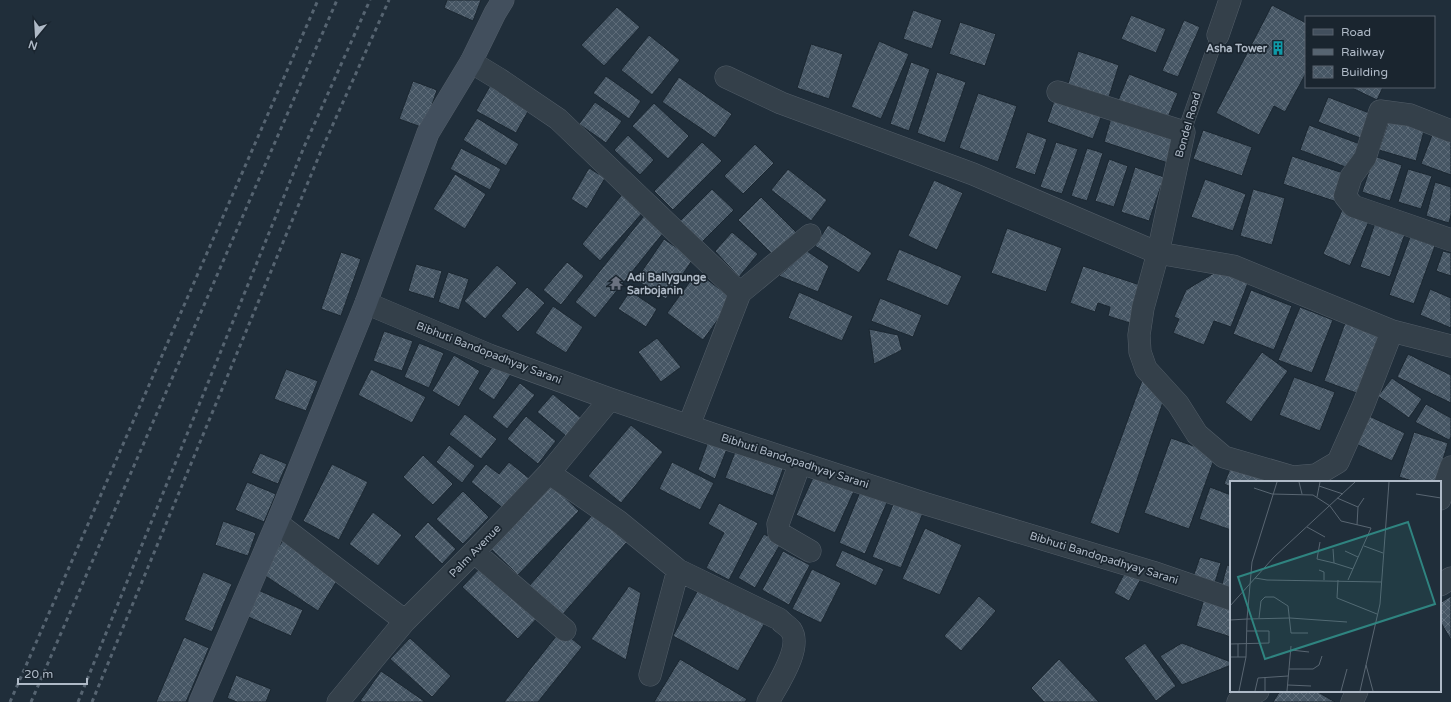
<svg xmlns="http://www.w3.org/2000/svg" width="1451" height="702" viewBox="0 0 1451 702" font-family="'Varela Round',sans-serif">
<defs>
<pattern id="building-cross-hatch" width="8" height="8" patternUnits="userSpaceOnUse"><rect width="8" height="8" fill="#465664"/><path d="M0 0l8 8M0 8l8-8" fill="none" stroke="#5e6c79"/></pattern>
</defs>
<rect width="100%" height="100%" fill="#202e3a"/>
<path fill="url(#building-cross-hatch)" stroke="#1b2731" d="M447,0H481L473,21L444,8Z
M1272,5L1306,23V73L1285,112L1274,106L1259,135L1216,113Z
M617,7L640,27L604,66L581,45Z
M913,10L942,20L932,49L903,39Z
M1131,15L1166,29L1156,53L1121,39Z
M1184,20L1200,27L1178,77L1162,71Z
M960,22L996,34L985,66L949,54Z
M649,35L680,60L652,95L621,70Z
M879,41L909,54L881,119L851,107Z
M811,44L843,54L829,99L797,88Z
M1078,51L1119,65L1107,103L1066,90Z
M911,62L930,69L909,131L890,124Z
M937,72L966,82L945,143L917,133Z
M1129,74L1178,93L1166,122L1117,103Z
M606,76L641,101L629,119L593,93Z
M679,77L732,114L715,138L662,102Z
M413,81L437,90L424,128L399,119Z
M491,84L531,106L516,133L476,111Z
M1350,87H1383L1377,100Z
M978,93L1017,106L998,162L959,148Z
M1056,95L1103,112L1093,139L1047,122Z
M1328,97L1372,114L1363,139L1318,122Z
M595,102L622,121L606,143L579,124Z
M654,103L689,136L668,159L632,126Z
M1112,115L1177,136L1168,163L1104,142Z
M1390,117L1425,127L1416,161L1379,150Z
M477,118L519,144L506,166L463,140Z
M1309,125L1360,144L1351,169L1300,150Z
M1203,130L1252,147L1242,176L1193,159Z
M1027,132L1047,139L1035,175L1015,168Z
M628,135L654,160L640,175L614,150Z
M1432,135L1451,142V175L1421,164Z
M702,142L722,161L673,210L654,191Z
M1056,142L1078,149L1062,194L1040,187Z
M755,144L774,163L743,194L724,176Z
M461,148L501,169L490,190L450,169Z
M1087,148L1103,153L1087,201L1071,196Z
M1292,156L1346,174L1337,202L1283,184Z
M1374,156L1402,165L1390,201L1362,192Z
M1109,159L1128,166L1114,207L1095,201Z
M1135,167L1164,177L1149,221L1121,212Z
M589,168L605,178L587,209L571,199Z
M788,169L827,200L811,221L771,190Z
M1408,169L1432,176L1421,209L1398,202Z
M455,174L486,194L465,229L433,209Z
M1205,179L1246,194L1233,231L1191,217Z
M934,180L963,193L937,250L908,236Z
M1435,182L1451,187V215L1449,223L1426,216Z
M712,189L734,210L701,243L679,222Z
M1253,189L1285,198L1272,245L1240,236Z
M624,192L644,211L600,261L582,244Z
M761,197L799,235L776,258L738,220Z
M1342,210L1369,221L1350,266L1323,254Z
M644,216L664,232L595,318L575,302Z
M1375,223L1405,234L1390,277L1360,267Z
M828,225L872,253L859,273L815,246Z
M1007,228L1062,248L1046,292L991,273Z
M732,232L758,254L739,277L715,251Z
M1410,237L1435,246L1414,304L1389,295Z
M664,239L693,259L666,299L636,280Z
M899,249L962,276L948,306L886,280Z
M807,251L829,266L818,292L779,276Z
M1443,251L1451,253V276L1436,271Z
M341,252L361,259L341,316L321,309Z
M567,262L584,276L561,305L543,290Z
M416,264L442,271L434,299L408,291Z
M497,265L517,283L485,319L464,301Z
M1083,266L1143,286L1130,323L1108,316L1110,307L1098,303L1095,312L1070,303Z
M1219,270L1248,283L1231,327L1214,321L1204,345L1173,333L1179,319L1174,317L1186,290Z
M448,272L469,279L459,310L438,302Z
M697,272L733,299L703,340L667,313Z
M527,287L545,303L518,332L501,316Z
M1430,289L1451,298V328L1420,315Z
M1251,290L1292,306L1274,350L1233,334Z
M630,291L657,309L646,327L618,309Z
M799,292L853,316L842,341L788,318Z
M880,298L922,315L913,337L871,321Z
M553,306L583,327L566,353L535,333Z
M1300,307L1333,320L1312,373L1278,360Z
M1345,323L1380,335L1359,394L1324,381Z
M869,329L898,335L902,350L874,364Z
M384,331L413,341L402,371L373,361Z
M657,338L681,367L661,382L638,352Z
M419,343L444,353L429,388L404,377Z
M1262,352L1288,371L1251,422L1225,402Z
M1408,354L1451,375V403L1397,377Z
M454,355L480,371L459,407L432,391Z
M494,364L511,374L494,400L478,389Z
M286,369L318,381L306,411L274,399Z
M371,369L426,397L412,423L358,395Z
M1144,375L1165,396L1119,534L1090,523Z
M1294,377L1335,392L1320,431L1279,415Z
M1392,378L1422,399L1409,418L1378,396Z
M520,383L535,395L507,429L492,417Z
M553,394L581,418L566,436L537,412Z
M1426,404L1451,418V437L1449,440L1415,422Z
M465,414L497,439L481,459L449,434Z
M1367,415L1405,433L1392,461L1354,443Z
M526,416L556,441L538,464L507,439Z
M631,425L663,452L621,503L588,476Z
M1414,432L1448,443L1436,482H1416L1399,477Z
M710,436L729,444L715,479L698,470Z
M1171,438L1216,454L1189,529L1144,513Z
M449,445L475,466L462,483L436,462Z
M737,447L785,464L773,496L725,478Z
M260,453L287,464L278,484L251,473Z
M423,455L453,484L433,505L403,477Z
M509,462L530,479L505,510L471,482L486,464L499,474Z
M672,462L714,483L700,510L659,489Z
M332,464L368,482L339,540L303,521Z
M1232,464L1275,482H1231V487L1224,484Z
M816,471L855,489L835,533L796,515Z
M247,482L276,494L264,522L235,510Z
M552,485L579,511L518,575L491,549Z
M862,487L889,498L865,554L839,543Z
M1210,487L1231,495V530L1199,519Z
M463,491L489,517L463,544L436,519Z
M896,497L925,508L901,568L872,557Z
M719,503L758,523L729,580L706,568L724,533L708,524Z
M373,512L402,535L378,566L349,544Z
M594,513L627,542L562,615L529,586Z
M223,521L256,533L248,556L215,545Z
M428,522L456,549L442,564L414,537Z
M925,528L962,545L940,595L902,579Z
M764,534L781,543L755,588L738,578Z
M284,539L340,576L318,611L261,573Z
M842,550L884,569L876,586L835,566Z
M783,551L810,565L789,605L762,590Z
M1200,557L1221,563L1213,589L1191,583Z
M483,565L539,616L518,639L462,587Z
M1227,565L1231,566V595L1220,592Z
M1128,567L1143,575L1129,601L1114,593Z
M812,569L841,583L821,623L792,609Z
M203,572L232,584L212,632L184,620Z
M629,586L641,593L626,660L591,639Z
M700,586L766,621L738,671L673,636Z
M256,589L303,610L291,636L244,615Z
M979,596L996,611L961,651L944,636Z
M1451,596V640L1440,621V603Z
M1204,599L1231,607V637L1196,626Z
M561,630L582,647L538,702H504Z
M184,637L209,648L186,702H156Z
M410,638L451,676L432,697L390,659Z
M1145,643L1176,686L1156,701L1124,658Z
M1182,643L1231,662V665L1182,685L1160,656Z
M680,659L747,699L745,702H654Z
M1059,659L1099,702H1044L1031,688Z
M381,671L424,701V702H362L360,701Z
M236,675L271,689L266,702H237L227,698Z
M1280,691H1316L1335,702H1273Z"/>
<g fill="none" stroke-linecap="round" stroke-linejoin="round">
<defs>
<path id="service" d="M1184,132L1218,35"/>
<path id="minor" d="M1218,35L1230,0
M471,62L499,79L558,119L740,293L689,425
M726,77L781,103L973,174L1158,253L1233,266L1392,331L1451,346
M1058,92L1184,132L1158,253L1143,308L1139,335L1140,352L1146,369L1178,404L1197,434L1224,457L1293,477L1316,475L1338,462L1363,406L1392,331
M1451,131L1410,115L1380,111L1365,158L1351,177L1345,196L1353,206L1451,240
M740,293L810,235
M366,303L489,355L610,399L715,435L923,503L1152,572L1231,599
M800,463L778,524L779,533L810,551
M549,473L618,521L678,570L650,675
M1440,499L1451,467
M277,523L405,621
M474,552L565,630
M678,570L779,619C782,623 788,626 791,630C803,648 777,685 768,702
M338,702L405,621L474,552L549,473L610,399
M1352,702L1357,691"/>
<path id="tertiary" d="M1440,585L1451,578
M1238,702L1258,691"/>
<path id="secondary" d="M200,702L277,523L366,303L428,133L471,62L495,13L503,0"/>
</defs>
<use href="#service" stroke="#525d68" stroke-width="14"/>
<use href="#minor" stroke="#525d68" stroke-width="23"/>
<use href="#tertiary" stroke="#525d68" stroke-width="23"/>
<use href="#secondary" stroke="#525d68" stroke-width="23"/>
<use href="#service" stroke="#34404a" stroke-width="13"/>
<use href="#minor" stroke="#34404a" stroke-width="22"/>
<use href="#tertiary" stroke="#34404a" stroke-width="22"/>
<use href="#secondary" stroke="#424f5d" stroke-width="22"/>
<path stroke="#566471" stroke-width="3" stroke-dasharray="4 4" stroke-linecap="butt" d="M10,702L318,0
M31,702L337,0
M78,702L304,147L370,0
M92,702L321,151L389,0"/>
</g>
<defs>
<symbol id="building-bare" viewBox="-9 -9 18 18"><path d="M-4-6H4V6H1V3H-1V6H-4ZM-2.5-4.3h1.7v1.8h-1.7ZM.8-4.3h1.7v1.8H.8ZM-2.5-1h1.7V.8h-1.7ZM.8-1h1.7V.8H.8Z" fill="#0f9aa8" stroke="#1a252f" stroke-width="2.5" paint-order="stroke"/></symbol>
<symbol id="temple-bare" viewBox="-9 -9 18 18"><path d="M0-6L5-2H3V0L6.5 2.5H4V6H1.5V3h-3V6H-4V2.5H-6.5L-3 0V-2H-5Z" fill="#6b7280" stroke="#1a252f" stroke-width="2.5" paint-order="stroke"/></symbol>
</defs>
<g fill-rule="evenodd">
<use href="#building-bare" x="1268" y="38" width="20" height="20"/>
<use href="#temple-bare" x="606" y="273" width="20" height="20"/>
</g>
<g text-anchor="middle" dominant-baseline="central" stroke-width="3.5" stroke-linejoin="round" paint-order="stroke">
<g font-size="11" font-weight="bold" fill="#afbac7" stroke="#1a252f" text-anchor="end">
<text x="1267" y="48">Asha Tower</text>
<text x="627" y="277" text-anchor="start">Adi Ballygunge<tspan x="627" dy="13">Sarbojanin</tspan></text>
</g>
<g font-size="11" fill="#afbac7" stroke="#1a252f">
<text transform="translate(1188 125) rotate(-74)">Bondel Road</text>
<text transform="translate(489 353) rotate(21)">Bibhuti Bandopadhyay Sarani</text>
<text transform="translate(795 461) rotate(18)">Bibhuti Bandopadhyay Sarani</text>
<text transform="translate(475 551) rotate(-46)">Palm Avenue</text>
<text transform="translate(1104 558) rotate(17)">Bibhuti Bandopadhyay Sarani</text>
</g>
</g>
<g transform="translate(1230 481)">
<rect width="211" height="211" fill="#202e3a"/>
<path fill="none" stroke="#596672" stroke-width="1" d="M69,1L72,13M89,5L113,13M24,7L42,13L83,14L100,25L111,40L141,47L118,99M186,13L211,17M87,16L90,1M107,17L128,26L134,17M127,44L128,26M77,46L95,56M90,61L87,78L104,82M134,65L153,72M103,68L104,82L123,88M115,70L128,76M89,89L94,91V99M25,97L37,99L151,101M108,99L107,117L147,133M0,125L44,76L125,1M29,137L31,120L35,116H44L58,125L61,152H78M0,139L17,138L22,81L47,1M0,163L39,162V150H17M61,169L79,171M0,176H16M8,176V163M59,188H83L89,184L92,175M58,204L81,205M9,210L16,176L17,138L60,137L117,141M25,210L28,197L58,195M35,210V196M57,210L61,165M111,210L117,188M130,210L136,184M143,210L136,184L150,123L159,1"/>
<path fill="#2f8480" fill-opacity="0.15" stroke="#2f8480" stroke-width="2" d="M178,41L205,123L35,178L8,96Z"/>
<rect width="211" height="211" fill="none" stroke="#afbac7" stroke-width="2"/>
</g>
<rect x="1305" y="16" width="130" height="72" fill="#1a252f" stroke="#56616c"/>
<rect x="1313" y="29" width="20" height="6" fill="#424f5d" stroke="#56616c"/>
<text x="1341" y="36" font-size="12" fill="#afbac7">Road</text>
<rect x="1313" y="49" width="20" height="6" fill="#566471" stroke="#56616c"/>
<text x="1341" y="56" font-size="12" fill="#afbac7">Railway</text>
<rect x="1313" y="66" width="20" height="12" fill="url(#building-cross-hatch)" stroke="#56616c"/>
<text x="1341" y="76" font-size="12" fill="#afbac7">Building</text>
<g transform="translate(36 36) rotate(198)" stroke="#1a252f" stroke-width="3" paint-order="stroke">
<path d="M0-3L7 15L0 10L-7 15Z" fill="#afbac7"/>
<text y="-6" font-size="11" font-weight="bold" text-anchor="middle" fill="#afbac7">N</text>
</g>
<path d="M18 678v6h69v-6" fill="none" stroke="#afbac7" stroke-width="2"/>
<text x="24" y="678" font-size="12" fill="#afbac7" stroke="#1a252f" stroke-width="3" paint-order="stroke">20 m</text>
</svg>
